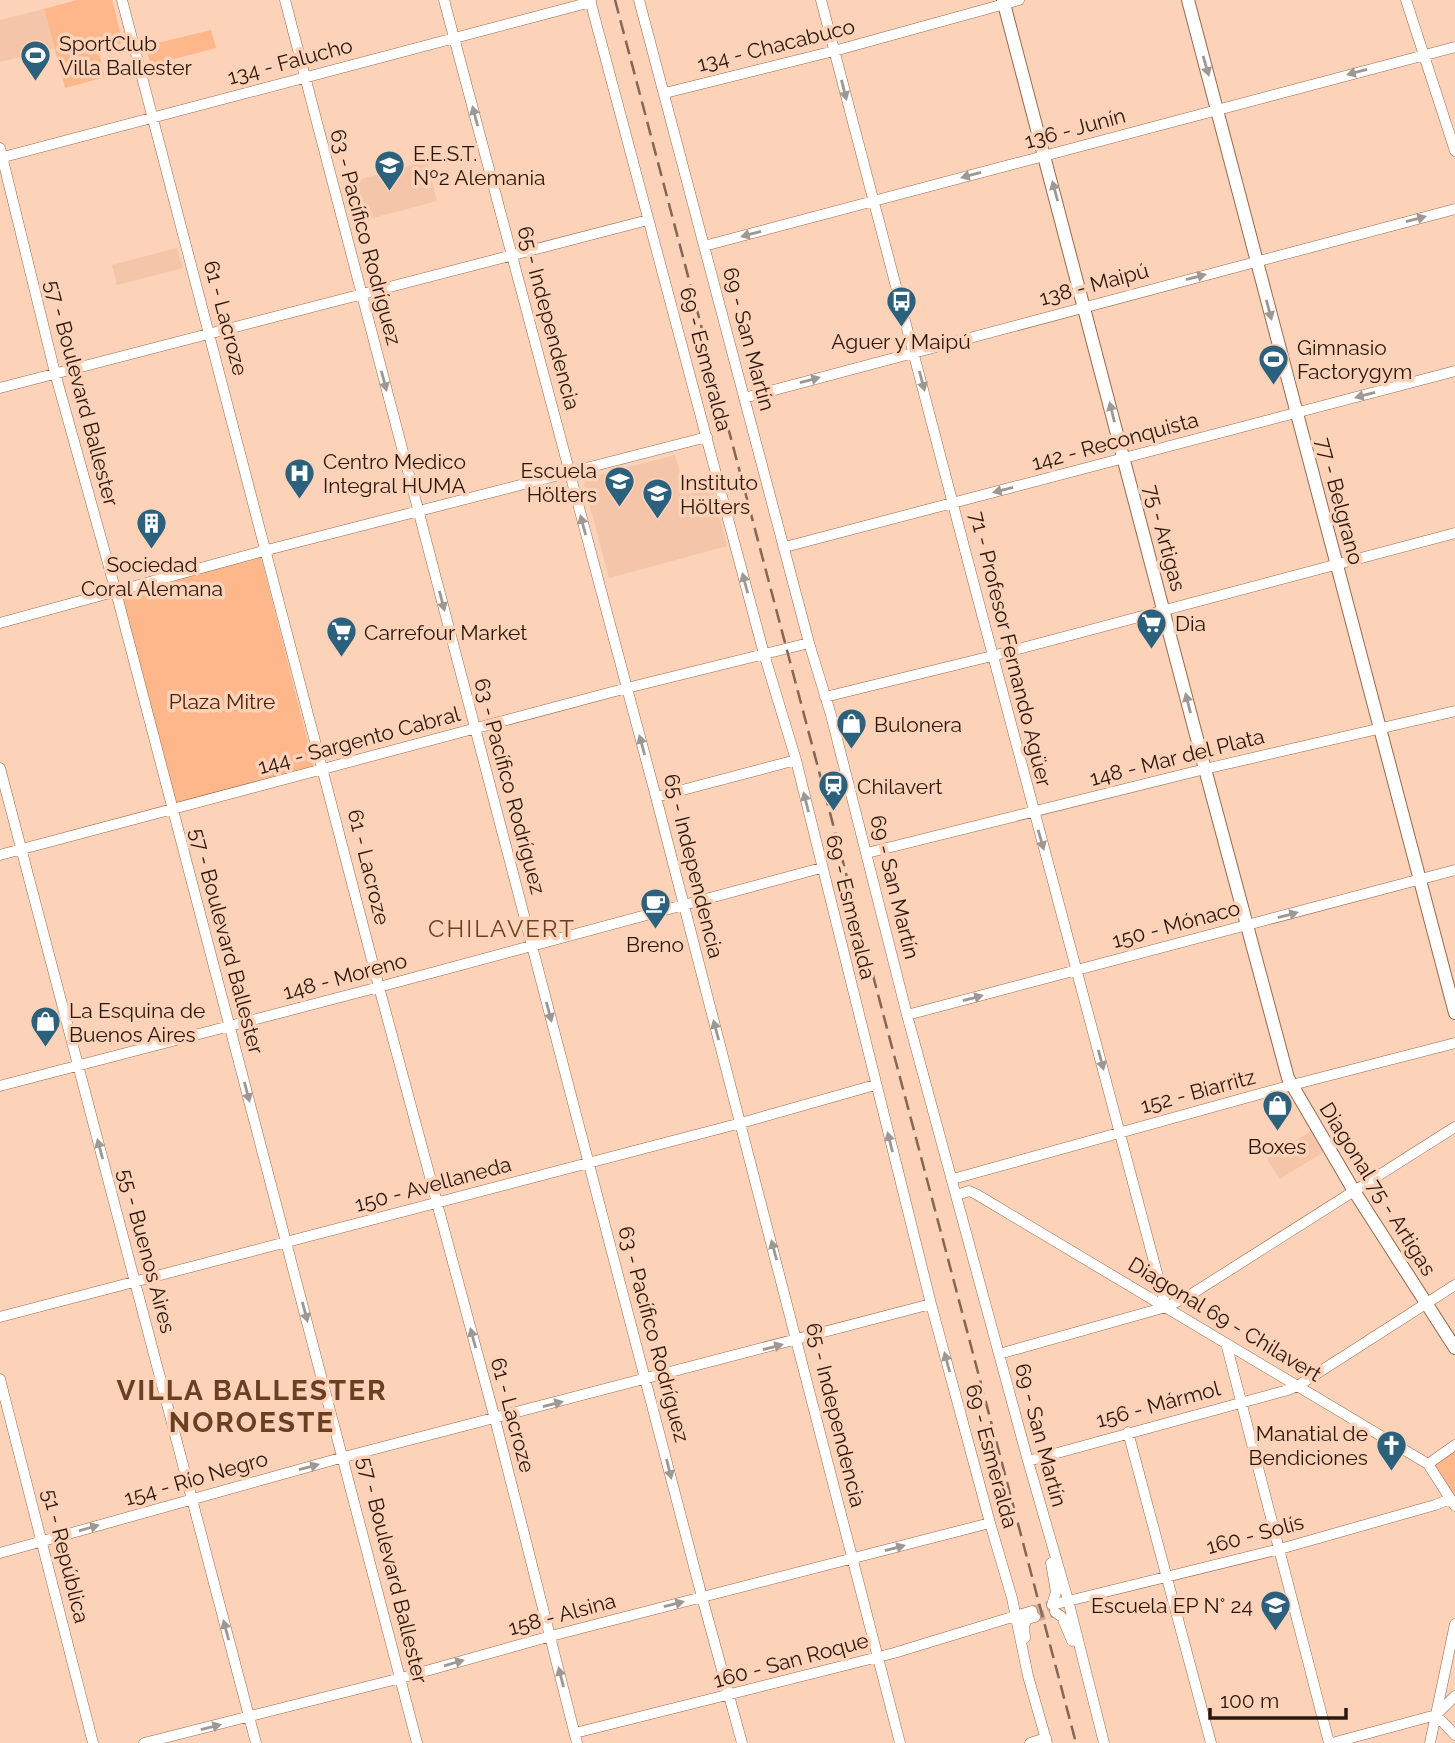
<svg xmlns="http://www.w3.org/2000/svg" width="1455" height="1743" viewBox="0 0 1455 1743" font-family="Raleway,sans-serif">
<rect width="100%" height="100%" fill="#fcd2b8"/>
<path fill="#f4c5a8" d="M44,9L54,48L0,62V20Z
M427,161L437,201L354,223L343,184Z
M177,248L183,268L117,285L112,265Z
M675,455L686,495L712,487L727,546L609,578L584,484L588,478Z
M1313,1130L1325,1151L1280,1179L1267,1159Z"/>
<path fill="#fdb78a" d="M77,0H112L123,43L98,49L105,77L65,88L44,9Z
M211,30L216,48L151,65L145,46Z
M261,557L314,767L173,805L121,594Z
M1455,1448V1497L1432,1463Z"/>
<g fill="none" stroke-linecap="round" stroke-linejoin="round">
<path stroke="#d2ad95" stroke-width="10" stroke-dasharray="10 5" stroke-linecap="butt" d="M1032,1611L1052,1605
M1035,1617L1055,1612"/>
<defs>
<path id="minor" d="M122,0L379,987L495,1419L577,1743
M285,0L702,1597L742,1743
M444,0L656,797L900,1743
M590,0L764,654L796,760L931,1304L990,1523L1012,1598L1028,1676L1047,1743
M639,0L809,643L831,715L907,1015L1028,1461L1068,1600L1104,1743
M821,0C934,436 1050,872 1166,1307
M1406,0L1455,151
M665,93L834,51L1019,0
M0,148L55,373L116,592L417,1743
M0,158L591,2
M704,246L1455,47
M0,388L648,220
M744,398L1455,209
M785,547L1455,371
M0,623L267,550L707,437
M825,697L992,656L1455,533
M0,768L256,1743
M656,797L796,760
M867,853L1205,769L1455,711
M0,855L627,688L809,643
M907,1015L1455,870
M0,1086L379,987L821,868
M953,1179L1292,1085L1455,1043
M957,1195L969,1191L976,1194L1428,1464L1455,1506
M0,1317L741,1123L875,1085
M1226,1343L1329,1743
M999,1354L1166,1307L1187,1297L1455,1127
M0,1379L93,1743
M1128,1432L1211,1743
M1028,1461L1288,1390L1299,1385L1455,1285
M1428,1464L1455,1445
M0,1553L344,1457L931,1304
M1051,1563L1056,1592L1052,1605
M1052,1605L1280,1549L1435,1505L1450,1499
M1055,1612L1062,1617L1072,1641
M1025,1638L1024,1625L1027,1619L1035,1617
M1436,1715L1455,1735
M575,1733L894,1653L1032,1611
M144,1743L401,1678L551,1636L990,1523
M1030,1743L1046,1738
M1332,1743L1436,1715L1455,1696
M1430,1743L1455,1624"/>
<path id="tertiary" d="M1003,0L1205,769L1288,1078L1354,1191L1455,1348
M1188,0L1455,1013"/>
</defs>
<use href="#minor" stroke="#98694b" stroke-width="11"/>
<use href="#tertiary" stroke="#98694b" stroke-width="14"/>
<use href="#minor" stroke="#fff" stroke-width="10"/>
<use href="#tertiary" stroke="#fff" stroke-width="12"/>
<path stroke="#846755" stroke-width="2.5" stroke-dasharray="14 7" stroke-linecap="butt" d="M615,0L1076,1743"/>
</g>
<defs><path id="oneway-solid" d="M-6-.8H1V-3.2L6.5 0L1 3.2V.8H-6Z" transform="scale(1.75)"/></defs>
<g fill="#9f9791">
<use href="#oneway-solid" transform="translate(1206 66) rotate(74)"/>
<use href="#oneway-solid" transform="translate(1357 72) rotate(165)"/>
<use href="#oneway-solid" transform="translate(844 90) rotate(76)"/>
<use href="#oneway-solid" transform="translate(475 116) rotate(-105)"/>
<use href="#oneway-solid" transform="translate(971 175) rotate(165)"/>
<use href="#oneway-solid" transform="translate(1055 191) rotate(-105)"/>
<use href="#oneway-solid" transform="translate(1416 219) rotate(-15)"/>
<use href="#oneway-solid" transform="translate(751 234) rotate(165)"/>
<use href="#oneway-solid" transform="translate(1196 277) rotate(-15)"/>
<use href="#oneway-solid" transform="translate(1269 310) rotate(75)"/>
<use href="#oneway-solid" transform="translate(810 380) rotate(-15)"/>
<use href="#oneway-solid" transform="translate(384 381) rotate(75)"/>
<use href="#oneway-solid" transform="translate(922 381) rotate(75)"/>
<use href="#oneway-solid" transform="translate(1365 395) rotate(165)"/>
<use href="#oneway-solid" transform="translate(1112 412) rotate(-104)"/>
<use href="#oneway-solid" transform="translate(1003 490) rotate(166)"/>
<use href="#oneway-solid" transform="translate(583 525) rotate(-105)"/>
<use href="#oneway-solid" transform="translate(745 583) rotate(-105)"/>
<use href="#oneway-solid" transform="translate(442 601) rotate(75)"/>
<use href="#oneway-solid" transform="translate(1188 703) rotate(-104)"/>
<use href="#oneway-solid" transform="translate(642 745) rotate(-105)"/>
<use href="#oneway-solid" transform="translate(806 802) rotate(-104)"/>
<use href="#oneway-solid" transform="translate(1041 840) rotate(74)"/>
<use href="#oneway-solid" transform="translate(1288 915) rotate(-15)"/>
<use href="#oneway-solid" transform="translate(973 998) rotate(-15)"/>
<use href="#oneway-solid" transform="translate(549 1012) rotate(75)"/>
<use href="#oneway-solid" transform="translate(716 1030) rotate(-105)"/>
<use href="#oneway-solid" transform="translate(1101 1060) rotate(75)"/>
<use href="#oneway-solid" transform="translate(247 1092) rotate(75)"/>
<use href="#oneway-solid" transform="translate(890 1142) rotate(-104)"/>
<use href="#oneway-solid" transform="translate(100 1149) rotate(-105)"/>
<use href="#oneway-solid" transform="translate(774 1250) rotate(-105)"/>
<use href="#oneway-solid" transform="translate(305 1312) rotate(75)"/>
<use href="#oneway-solid" transform="translate(473 1338) rotate(-105)"/>
<use href="#oneway-solid" transform="translate(773 1347) rotate(-15)"/>
<use href="#oneway-solid" transform="translate(947 1362) rotate(-105)"/>
<use href="#oneway-solid" transform="translate(553 1404) rotate(-14)"/>
<use href="#oneway-solid" transform="translate(309 1467) rotate(-15)"/>
<use href="#oneway-solid" transform="translate(669 1469) rotate(76)"/>
<use href="#oneway-solid" transform="translate(89 1528) rotate(-16)"/>
<use href="#oneway-solid" transform="translate(895 1548) rotate(-15)"/>
<use href="#oneway-solid" transform="translate(674 1604) rotate(-14)"/>
<use href="#oneway-solid" transform="translate(226 1630) rotate(-105)"/>
<use href="#oneway-solid" transform="translate(454 1663) rotate(-16)"/>
<use href="#oneway-solid" transform="translate(561 1677) rotate(-104)"/>
<use href="#oneway-solid" transform="translate(211 1727) rotate(-14)"/>
</g>
<defs>
<symbol id="stadium-pin" viewBox="-11 -11 22 30"><path d="M0 17L-7.5 6A9.5 9.5 0 1 1 7.5 6Z" fill="#2c617d" stroke="#fcd2b8"/><path d="M0-5a6.5 5 0 1 0 0 10a6.5 5 0 1 0 0-10ZM-3.5-1.8h7v3.6h-7Z" fill="#fff"/></symbol>
<symbol id="school-pin" viewBox="-11 -11 22 30"><path d="M0 17L-7.5 6A9.5 9.5 0 1 1 7.5 6Z" fill="#2c617d" stroke="#fcd2b8"/><path d="M0-5L7-2L0 1L-7-2ZM-4 1L0 2.5L4 1V4Q0 6-4 4Z" fill="#fff"/></symbol>
<symbol id="bus-pin" viewBox="-11 -11 22 30"><path d="M0 17L-7.5 6A9.5 9.5 0 1 1 7.5 6Z" fill="#2c617d" stroke="#fcd2b8"/><path d="M-5-6H5V4H4V6H2V4H-2V6H-4V4H-5ZM-3.5-4V0h7V-4ZM-3.5 1.2v1.5H-2V1.2ZM2 1.2v1.5H3.5V1.2Z" fill="#fff"/></symbol>
<symbol id="hospital-pin" viewBox="-11 -11 22 30"><path d="M0 17L-7.5 6A9.5 9.5 0 1 1 7.5 6Z" fill="#2c617d" stroke="#fcd2b8"/><path d="M-5-5h3v3.5h4V-5h3V5h-3V1.5h-4V5h-3Z" fill="#fff"/></symbol>
<symbol id="building-pin" viewBox="-11 -11 22 30"><path d="M0 17L-7.5 6A9.5 9.5 0 1 1 7.5 6Z" fill="#2c617d" stroke="#fcd2b8"/><path d="M-4-6H4V6H1V3H-1V6H-4ZM-2.5-4.3h1.7v1.8h-1.7ZM.8-4.3h1.7v1.8H.8ZM-2.5-1h1.7V.8h-1.7ZM.8-1h1.7V.8H.8Z" fill="#fff"/></symbol>
<symbol id="supermarket-pin" viewBox="-11 -11 22 30"><path d="M0 17L-7.5 6A9.5 9.5 0 1 1 7.5 6Z" fill="#2c617d" stroke="#fcd2b8"/><path d="M-6-5.5h2.5l.6 2H6L4.5 2H-2.5L-4.4-4H-6ZM-1.5 3.2a1.3 1.3 0 1 0 .1 0ZM3 3.2a1.3 1.3 0 1 0 .1 0Z" fill="#fff"/></symbol>
<symbol id="shop-pin" viewBox="-11 -11 22 30"><path d="M0 17L-7.5 6A9.5 9.5 0 1 1 7.5 6Z" fill="#2c617d" stroke="#fcd2b8"/><path d="M-5-2.5h2.3a2.7 3.5 0 0 1 5.4 0H5L5.5 6h-11ZM-1.5-2.5h3a1.5 2.3 0 0 0-3 0Z" fill="#fff"/></symbol>
<symbol id="station-pin" viewBox="-11 -11 22 30"><path d="M0 17L-7.5 6A9.5 9.5 0 1 1 7.5 6Z" fill="#2c617d" stroke="#fcd2b8"/><path d="M-3-6H3Q5-6 5-4V2Q5 4 3 4L4.5 6H3L1.5 4h-3L-3 6H-4.5L-3 4Q-5 4-5 2V-4Q-5-6-3-6ZM-3.5-4v3h7v-3ZM-3.5 1v1.5H-2V1ZM2 1v1.5H3.5V1Z" fill="#fff"/></symbol>
<symbol id="cafe-pin" viewBox="-11 -11 22 30"><path d="M0 17L-7.5 6A9.5 9.5 0 1 1 7.5 6Z" fill="#2c617d" stroke="#fcd2b8"/><path d="M-5.5-4.5H6V0H3Q3 3.5 0 3.5H-2.5Q-5.5 3.5-5.5 0ZM3-3.2v2h1.7v-2ZM-6 4.5H4V6H-6Z" fill="#fff"/></symbol>
<symbol id="church-pin" viewBox="-11 -11 22 30"><path d="M0 17L-7.5 6A9.5 9.5 0 1 1 7.5 6Z" fill="#2c617d" stroke="#fcd2b8"/><path d="M-1.2-6h2.4v3.5h3.3v2.4h-3.3V6h-2.4V-.1h-3.3v-2.4h3.3Z" fill="#fff"/></symbol>
</defs>
<g fill-rule="evenodd">
<use href="#stadium-pin" x="18" y="38" width="35" height="47"/>
<use href="#school-pin" x="372" y="148" width="35" height="47"/>
<use href="#bus-pin" x="884" y="284" width="35" height="47"/>
<use href="#stadium-pin" x="1256" y="342" width="35" height="47"/>
<use href="#hospital-pin" x="282" y="456" width="35" height="47"/>
<use href="#school-pin" x="602" y="464" width="35" height="47"/>
<use href="#school-pin" x="640" y="476" width="35" height="47"/>
<use href="#building-pin" x="134" y="506" width="35" height="47"/>
<use href="#supermarket-pin" x="1134" y="606" width="35" height="47"/>
<use href="#supermarket-pin" x="324" y="614" width="35" height="47"/>
<use href="#shop-pin" x="834" y="706" width="35" height="47"/>
<use href="#station-pin" x="816" y="768" width="35" height="47"/>
<use href="#cafe-pin" x="638" y="886" width="35" height="47"/>
<use href="#shop-pin" x="28" y="1004" width="35" height="47"/>
<use href="#shop-pin" x="1260" y="1088" width="35" height="47"/>
<use href="#church-pin" x="1374" y="1428" width="35" height="47"/>
<use href="#school-pin" x="1258" y="1588" width="35" height="47"/>
</g>
<g text-anchor="middle" dominant-baseline="central" stroke-width="7" stroke-linejoin="round" paint-order="stroke">
<g font-size="21" fill="#2a170b" stroke="#fcd2b8" text-anchor="start">
<text x="59" y="43">SportClub<tspan x="59" dy="24">Villa Ballester</tspan></text>
<text x="413" y="153">E.E.S.T.<tspan x="413" dy="24">Nº2 Alemania</tspan></text>
<text x="901" y="341" text-anchor="middle">Aguer y Maipú</text>
<text x="1297" y="347">Gimnasio<tspan x="1297" dy="24">Factorygym</tspan></text>
<text x="323" y="461">Centro Medico<tspan x="323" dy="24">Integral HUMA</tspan></text>
<text x="597" y="470" text-anchor="end">Escuela<tspan x="597" dy="24">Hölters</tspan></text>
<text x="680" y="482">Instituto<tspan x="680" dy="24">Hölters</tspan></text>
<text x="152" y="564" text-anchor="middle">Sociedad<tspan x="152" dy="24">Coral Alemana</tspan></text>
<text x="1175" y="623">Dia</text>
<text x="364" y="632">Carrefour Market</text>
<text x="874" y="724">Bulonera</text>
<text x="857" y="786">Chilavert</text>
<text x="655" y="944" text-anchor="middle">Breno</text>
<text x="69" y="1010">La Esquina de<tspan x="69" dy="24">Buenos Aires</tspan></text>
<text x="1277" y="1146" text-anchor="middle">Boxes</text>
<text x="1368" y="1433" text-anchor="end">Manatial de<tspan x="1368" dy="24">Bendiciones</tspan></text>
<text x="1253" y="1605" text-anchor="end">Escuela EP N° 24</text>
</g>
<g font-size="21" fill="#2a170b" stroke="#fcd2b8">
<text transform="translate(776 45) rotate(-14)">134 - Chacabuco</text>
<text transform="translate(290 61) rotate(-15)">134 - Falucho</text>
<text transform="translate(1075 128) rotate(-15)">136 - Junín</text>
<text transform="translate(366 237) rotate(75)">63 - Pacífico Rodríguez</text>
<text transform="translate(1094 284) rotate(-15)">138 - Maipú</text>
<text transform="translate(226 318) rotate(75)">61 - Lacroze</text>
<text transform="translate(549 318) rotate(75)">65 - Independencia</text>
<text transform="translate(749 339) rotate(75)">69 - San Martín</text>
<text transform="translate(706 359) rotate(75)">69 - Esmeralda</text>
<text transform="translate(82 393) rotate(75)">57 - Boulevard Ballester</text>
<text transform="translate(1115 441) rotate(-15)">142 - Reconquista</text>
<text transform="translate(1340 501) rotate(75)">77 - Belgrano</text>
<text transform="translate(1165 538) rotate(75)">75 - Artigas</text>
<text transform="translate(1011 649) rotate(76)">71 - Profesor Fernando Agüer</text>
<text transform="translate(359 740) rotate(-15)">144 - Sargento Cabral</text>
<text transform="translate(1177 757) rotate(-14)">148 - Mar del Plata</text>
<text transform="translate(510 786) rotate(75)">63 - Pacífico Rodríguez</text>
<text transform="translate(694 866) rotate(76)">65 - Independencia</text>
<text transform="translate(369 867) rotate(76)">61 - Lacroze</text>
<text transform="translate(895 887) rotate(76)">69 - San Martín</text>
<text transform="translate(851 907) rotate(76)">69 - Esmeralda</text>
<text transform="translate(1176 924) rotate(-15)">150 - Mónaco</text>
<text transform="translate(227 941) rotate(75)">57 - Boulevard Ballester</text>
<text transform="translate(345 976) rotate(-15)">148 - Moreno</text>
<text transform="translate(1198 1091) rotate(-15)">152 - Biarritz</text>
<text transform="translate(433 1184) rotate(-15)">150 - Avellaneda</text>
<text transform="translate(1378 1189) rotate(58)">Diagonal 75 - Artigas</text>
<text transform="translate(147 1251) rotate(75)">55 - Buenos Aires</text>
<text transform="translate(1225 1319) rotate(31)">Diagonal 69 - Chilavert</text>
<text transform="translate(654 1334) rotate(75)">63 - Pacífico Rodríguez</text>
<text transform="translate(1158 1404) rotate(-15)">156 - Mármol</text>
<text transform="translate(513 1415) rotate(75)">61 - Lacroze</text>
<text transform="translate(836 1415) rotate(76)">65 - Independencia</text>
<text transform="translate(1041 1435) rotate(75)">69 - San Martín</text>
<text transform="translate(992 1456) rotate(75)">69 - Esmeralda</text>
<text transform="translate(196 1478) rotate(-16)">154 - Río Negro</text>
<text transform="translate(1255 1534) rotate(-15)">160 - Solís</text>
<text transform="translate(66 1556) rotate(76)">51 - República</text>
<text transform="translate(393 1570) rotate(76)">57 - Boulevard Ballester</text>
<text transform="translate(562 1614) rotate(-15)">158 - Alsina</text>
<text transform="translate(791 1660) rotate(-15)">160 - San Roque</text>
</g>
<g font-size="21" fill="#4a2407" stroke="#fcd2b8">
<text x="222" y="701">Plaza Mitre</text>
</g>
<g font-size="24" letter-spacing="2" fill="#6a3f22" stroke="#fcd2b8">
<text x="502" y="928">CHILAVERT</text>
</g>
<g font-size="28" font-weight="bold" letter-spacing="2" fill="#6a3f22" stroke="#fcd2b8">
<text x="252" y="1390">VILLA BALLESTER<tspan x="252" dy="32">NOROESTE</tspan></text>
</g>
</g>
<path d="M1210 1708v10h136v-10" fill="none" stroke="#2a170b" stroke-width="3.5"/>
<text x="1220" y="1708" font-size="21" fill="#2a170b" stroke="#fcd2b8" stroke-width="5" paint-order="stroke">100 m</text>
</svg>
